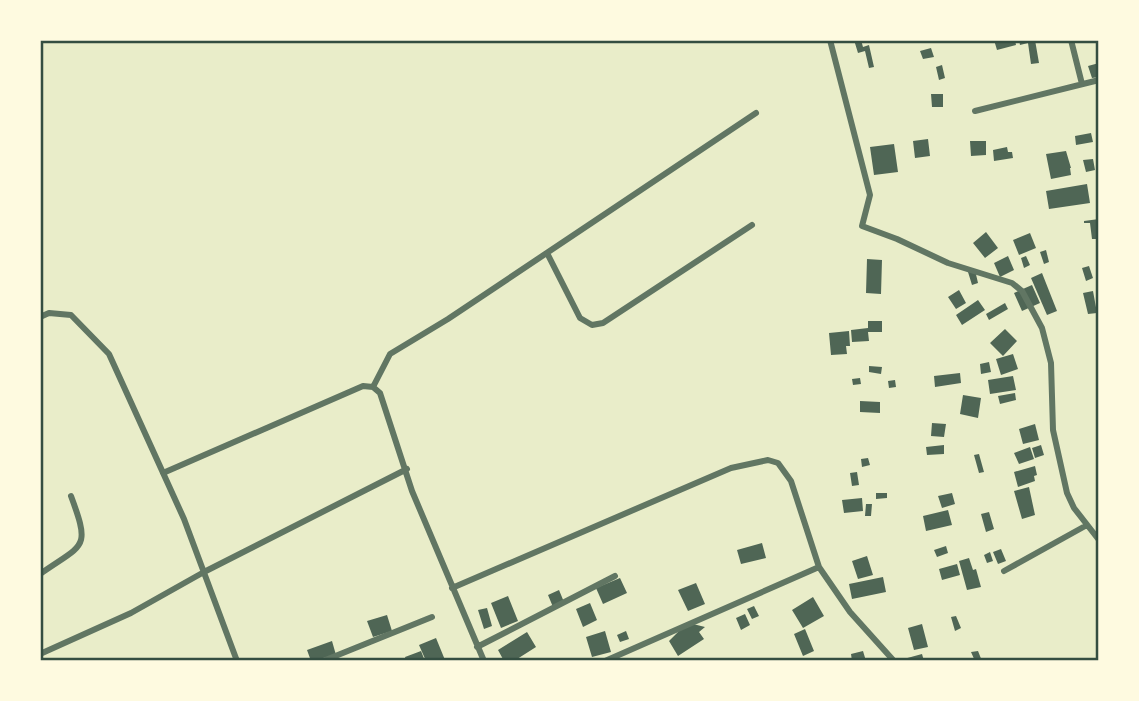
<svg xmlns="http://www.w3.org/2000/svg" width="1139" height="701" viewBox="0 0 1139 701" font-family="Quicksand,sans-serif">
<rect width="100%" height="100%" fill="#e9edc9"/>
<path fill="#4f6655" d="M854,40H861L863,47L869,45L874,67L869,68L865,51L858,53Z
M994,40H1015L1016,45L997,50Z
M1019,40H1035L1039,63L1031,64L1028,43L1020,45Z
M931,48L934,57L923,59L920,51Z
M1099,63V77L1092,78L1088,66Z
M942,65L945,78L939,80L936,67Z
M931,94H943V107H932Z
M1091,133L1093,142L1076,145L1075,136Z
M928,139L930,156L915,158L913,141Z
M970,141H986V155L971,156Z
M894,144L898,172L874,175L870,147Z
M1007,147L1008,152H1012L1013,158L994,161L993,150Z
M1066,151L1071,168H1070L1071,175L1051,179L1046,154Z
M1093,159L1095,170L1086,172L1083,160Z
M1087,184L1090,203L1049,209L1046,191Z
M1099,219V239H1092L1090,223H1084V221Z
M986,232L998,248L985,258L973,243Z
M1030,233L1036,248L1019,255L1013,240Z
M1046,250L1049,262L1044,264L1040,252Z
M1008,256L1014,270L1000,277L994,263Z
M1026,256L1030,265L1024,268L1021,258Z
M867,259L882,260L881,294L866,293Z
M1089,266L1093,278L1086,281L1082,268Z
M975,270L978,283L972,285L968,272Z
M1042,273L1057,311L1047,315L1031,278Z
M1032,285L1040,303L1022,311L1014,293Z
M959,290L966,303L956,309L948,297Z
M1093,291L1097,313L1088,314L1083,293Z
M978,300L985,310L962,325L956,315Z
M1005,303L1008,309L989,320L986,314Z
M868,321H882V332H868L869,341L852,342L851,330L868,328Z
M1005,329L1017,341L1003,356L990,343Z
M849,331L850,346H846L847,354L831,355L829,333Z
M1013,354L1018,369L1001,375L996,359Z
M989,362L991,372L981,374L980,364Z
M869,366L882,367L881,374L869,372Z
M960,373L961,383L935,387L934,376Z
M1013,376L1016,390L990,394L988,380Z
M860,378L861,384L853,385L852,379Z
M895,380L896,387L889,388L888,381Z
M1015,393L1016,400L1000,404L998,396Z
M963,395L981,398L978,418L960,414Z
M860,401L880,402V413L860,412Z
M932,423L946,424L944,437L931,436Z
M1035,424L1039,440L1023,444L1019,429Z
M944,445V454L927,455L926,447Z
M1041,445L1044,455L1035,458L1032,448Z
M1030,447L1034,459L1019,464L1014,453Z
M979,454L984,472L979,473L974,455Z
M868,458L870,465L862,467L861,459Z
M1035,466L1037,475L1034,476L1035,481L1018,487L1014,472Z
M857,472L859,485L852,486L850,473Z
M1029,487L1035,515L1022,519L1014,491Z
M876,493H887V498L876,499Z
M952,493L955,504L942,508L938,496Z
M862,498L863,511L844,513L842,500Z
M866,504H872L871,516H865Z
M948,510L952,525L926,531L923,516Z
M989,512L994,529L986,532L981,514Z
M762,543L766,558L741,564L737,550Z
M946,546L948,553L937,557L934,550Z
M1001,549L1006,561L998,564L993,552Z
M990,552L993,561L987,563L984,555Z
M867,556L873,575L858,579L852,561Z
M969,558L973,570L976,569L981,587L967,590L959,561Z
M957,564L960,575L942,580L939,569Z
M883,577L886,592L852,599L849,584Z
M620,578L627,593L603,604L596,588Z
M696,583L705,604L688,611L678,590Z
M559,590L564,602L553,607L548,595Z
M508,596L518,621L501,628L491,603Z
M813,597L824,616L803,628L792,610Z
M590,603L597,620L583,627L576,609Z
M754,606L759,616L752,619L747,609Z
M487,608L492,626L484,629L478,610Z
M745,614L750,625L741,630L736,618Z
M387,615L392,631L373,637L367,621Z
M956,616L961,628L955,631L951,617Z
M693,624L705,627L699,632L704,639L678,656L669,641L681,629Z
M922,624L928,647L914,650L908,628Z
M805,629L814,651L803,656L794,634Z
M605,631L611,652L592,657L586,637Z
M626,631L629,639L620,642L617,635Z
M527,632L536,647L514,661H504L498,650Z
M436,638L445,660L426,661L419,645Z
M332,641L336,655L311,661L307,650Z
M421,651L425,661H406L405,657Z
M863,651L866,661H852L851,654Z
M978,651L982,661H975L971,652Z
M922,654L924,661H900V660Z"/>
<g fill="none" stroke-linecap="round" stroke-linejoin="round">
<path stroke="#617663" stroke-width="6" d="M830,40L870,195L862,226L897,239L948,263L1012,283L1022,291L1042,328L1051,363L1053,430L1067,493L1074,508L1099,540
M1071,40L1082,84
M975,111L1099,80
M547,253L580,318L592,325L603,323L752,225
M40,317L49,313L71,315L109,354L184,519L237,661
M373,387L390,354L448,319L756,113
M163,473L363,386L373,387L380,393L412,491L484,661
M1004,571L1087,525
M40,574C84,543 91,550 71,496
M452,588L731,468L768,460L778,463L791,481L819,567L850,612L894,661
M477,647L615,576
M40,654L131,613L204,572L407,469
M323,661L432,617
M605,661L819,567"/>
</g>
<rect width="1139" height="701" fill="none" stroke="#fefae0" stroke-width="84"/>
<rect x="42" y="42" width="1055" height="617" fill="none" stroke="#344e41" stroke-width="2.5"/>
</svg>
